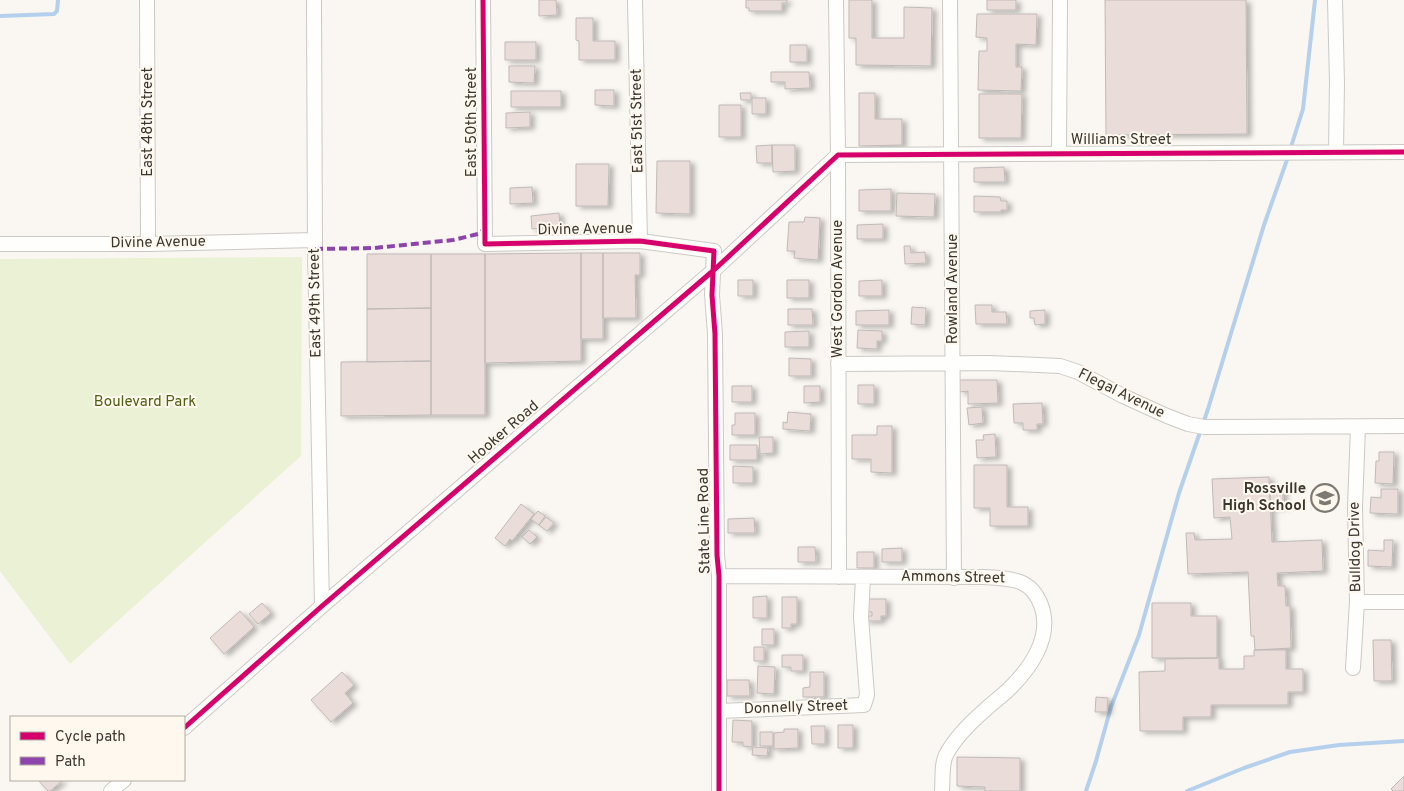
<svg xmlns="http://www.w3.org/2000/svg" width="1404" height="791" viewBox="0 0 1404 791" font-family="Overpass,sans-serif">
<defs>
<filter id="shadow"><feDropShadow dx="4.5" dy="2.5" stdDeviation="2.5" flood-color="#0004"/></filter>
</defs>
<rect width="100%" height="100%" fill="#faf7f2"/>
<path fill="#ebf1d4" d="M302,257L301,456L70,664L0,571V259Z"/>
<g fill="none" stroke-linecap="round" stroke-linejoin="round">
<path stroke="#b5d0ec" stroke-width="4" d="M0,16L54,14L57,11L58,0
M1290,150L1303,109L1315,0
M1086,791L1096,761L1111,707L1139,635L1179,493L1208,409L1264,225L1288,157
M1187,791L1244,768L1290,752L1339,745L1404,741"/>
</g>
<path fill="#eaddd9" stroke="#bfb9b7" filter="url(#shadow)" d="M539,0H556L557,15L539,16Z
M746,0H787V3H782V11H749V8H746Z
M849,0H872V38H904V7L932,8L931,66L856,65V38H849Z
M987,0H1016V10H987Z
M1105,0H1246L1247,134L1106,135Z
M977,14H1037L1036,45L1016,44V67H1022L1021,91L978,90L979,51H987V38L976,37Z
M576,18H593V41H615V60H579V41L576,40Z
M505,42H536V60H505Z
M790,45H807V62H790Z
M509,66H535L534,83L509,82Z
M771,72H809L810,88L785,89V82H771Z
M595,90H614V106L595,105Z
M511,91H561V107H511Z
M740,93H751V100H741Z
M859,93H875V119H902V145L859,146Z
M979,94H1022L1021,138H979Z
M752,98H766V114H752Z
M719,105H741V137H719Z
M530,112V127L506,128V113Z
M772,145V163H757L756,146Z
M772,145H795V171L773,172Z
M657,161H690V214L656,213Z
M576,164H609L608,206H576Z
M1004,167L1005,182H974V168Z
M532,187L533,203L510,204V188Z
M891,189V211H859V190Z
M897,193L935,194L934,217L896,216Z
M974,196L1000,197L1001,201H1007V210H1001V212H974Z
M559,213L560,226L532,229L531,216Z
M805,217L820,218L818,260L794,258L795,251H787L789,222H804Z
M883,224V239H857V225Z
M904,246H910L911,253L925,252L926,263L905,264Z
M581,253V361L485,363V254Z
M581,253H603V339H581Z
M603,253H640V275H635L636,318H603Z
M367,254H431V308L367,309Z
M431,254H485V415H431Z
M738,280H753V296H738Z
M787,280H809V298H787Z
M882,280V296H859V281Z
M975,305H992V312H1006L1007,324H976Z
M912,307L926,308L925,325L911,324Z
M431,308V361L367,362V309Z
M788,309H812L813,325H788Z
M889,310V325H856V311Z
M1045,310V324L1035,325L1034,318H1030V311Z
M858,330L882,331V341H877V349L857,348Z
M809,331V347H785V332Z
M789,358L811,359V376H789Z
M431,361V415L341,416V362Z
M959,380H997L998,403L968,404V391L960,392Z
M858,385H874V404H858Z
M732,386H752V402H732Z
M804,386H820V402L804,403Z
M1042,403L1043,424H1037V430H1023V423H1014L1013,404Z
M982,407L983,423L969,425L967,408Z
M788,412L811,414L810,431L783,429V422L787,423Z
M735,413H755V435H732V425H735Z
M877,426H892V473L871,472V459H852V435H877Z
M995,434L996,457L977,458L976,440H984L983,435Z
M759,437H773V453L760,454Z
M730,445H757V460H730Z
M1379,452H1394L1393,484L1375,483L1376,461H1379Z
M974,465H1007V507H1028V526H990V508H974Z
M733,466L753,467V483H733Z
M1269,477L1272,542L1322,540L1323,571L1277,573L1278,586H1285L1286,606H1290L1291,648L1255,650L1254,636H1251L1248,572L1188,574L1186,533H1194L1195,540L1232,539L1230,517L1214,518L1212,479Z
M1283,486V507H1270V487Z
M1381,489H1398V514L1370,513L1371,497L1381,498Z
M521,504L534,514L512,541L510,539L505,546L495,538Z
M538,511L545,516L539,525L531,519Z
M546,517L554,523L547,531L539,525Z
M754,518L755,533H728V519Z
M529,530L537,537L530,544L522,537Z
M1384,540H1393L1392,567L1368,566V550L1384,551Z
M798,547H815L816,562H798Z
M902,548V562H882V549Z
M857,552H874V568H857Z
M767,596V618H753V597Z
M782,597H797V624H791V628H782Z
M867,599H886V616H881V621H865V616H872V612H866Z
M262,603L271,613L258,624L249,614Z
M1152,603H1191V616H1217V658H1152Z
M240,611L254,627L224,654L210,638Z
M762,629H774V645H762Z
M1373,640H1391L1392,681H1374Z
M754,647H764V661H754Z
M1254,650H1286V669H1303V692H1288V705H1211V717H1183V731H1140L1139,672L1165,671V659L1219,658V669H1244V656H1254Z
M782,655H803V671H791V667H782Z
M758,666L775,667L774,694L757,693Z
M342,672L354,685L345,693L353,703L331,722L311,700Z
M810,672H824V697H803V688L810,687Z
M727,680H749L750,696H727Z
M1096,697L1108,698L1107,712H1095Z
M733,720L752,721V747L743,746V742H732Z
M838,725H853V748H838Z
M811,726H825V744H812Z
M784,729H798V748L774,749V733L784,732Z
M760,732H773V746H760Z
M753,747L768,748L767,756L752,755Z
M957,757L1020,758V791H985V787L957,786Z
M1404,776V791H1393L1391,789Z
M38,780H63L50,791H48Z"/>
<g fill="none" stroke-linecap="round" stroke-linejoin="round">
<defs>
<path id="minor" d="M147,0L148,244
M314,0L315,249L322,606
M483,0L485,244L640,241L714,251L712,295L715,334L717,555L719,576V791
M635,0L640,241
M836,0L838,155L839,577
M950,0L954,578
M1335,0L1337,83L1336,152
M1059,152L1060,0
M0,244H148L315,240
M838,364L990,363L1060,366L1078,372L1123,396L1167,416L1188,424L1204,427L1404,426
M719,576L984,577C1010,579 1030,577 1041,605C1053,637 1030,669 1008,690C1001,697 992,703 985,710C971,722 956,737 947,753C941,763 943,779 942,791
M1357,602H1404
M1353,668L1357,602L1355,507L1358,427
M719,711L864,705L867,695L861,617L863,578
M184,728L322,606L714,270L838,155L1404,152
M111,791L124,780"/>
</defs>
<use href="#minor" stroke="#ccc9c4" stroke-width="16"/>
<use href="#minor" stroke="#fefefd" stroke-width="14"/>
<path stroke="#8e44ad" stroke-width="4" stroke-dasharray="8 4" stroke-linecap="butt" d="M315,249L374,248L453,240L478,234L485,229"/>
<defs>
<path id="cycleway" d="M483,0L485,244L640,241L714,251L712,295L715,334L717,555L719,576V791
M184,728L322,606L714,270L838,155L1404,152"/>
</defs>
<use href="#cycleway" stroke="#fef8ee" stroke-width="8"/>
<use href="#cycleway" stroke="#d6006c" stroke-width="5"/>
</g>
<defs>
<symbol id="school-ring" viewBox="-11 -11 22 22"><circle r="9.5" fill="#fef8ee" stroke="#7d7a74" stroke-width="1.5"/><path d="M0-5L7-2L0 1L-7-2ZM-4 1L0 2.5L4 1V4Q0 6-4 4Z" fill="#7d7a74"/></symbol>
</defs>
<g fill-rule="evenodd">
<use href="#school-ring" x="1309" y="482" width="32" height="32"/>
</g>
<g text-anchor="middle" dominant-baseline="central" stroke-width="4" stroke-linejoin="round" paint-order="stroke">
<g font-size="15" fill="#3a3630" stroke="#fef8ee">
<text transform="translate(638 121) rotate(-91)">East 51st Street</text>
<text transform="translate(148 122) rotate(-90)">East 48th Street</text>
<text transform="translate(472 122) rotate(-90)">East 50th Street</text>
<text x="1121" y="140">Williams Street</text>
<text transform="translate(585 230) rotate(-1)">Divine Avenue</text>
<text transform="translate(158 243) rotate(-1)">Divine Avenue</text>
<text transform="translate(838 289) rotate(-90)">West Gordon Avenue</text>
<text transform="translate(953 289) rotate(-90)">Rowland Avenue</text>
<text transform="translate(316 303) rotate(-91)">East 49th Street</text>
<text transform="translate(1121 394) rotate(26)">Flegal Avenue</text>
<text transform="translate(504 433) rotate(-41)">Hooker Road</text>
<text transform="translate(705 521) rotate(-91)">State Line Road</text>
<text transform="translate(1356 547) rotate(-91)">Bulldog Drive</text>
<text transform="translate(953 578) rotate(1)">Ammons Street</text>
<text transform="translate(796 708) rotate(-2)">Donnelly Street</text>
</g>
<g font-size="15" fill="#4f6010" stroke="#fef8ee">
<text x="145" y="402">Boulevard Park</text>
</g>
<g font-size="15" font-weight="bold" fill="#3a3630" stroke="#fef8ee" text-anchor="end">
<text x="1306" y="489">Rossville<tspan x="1306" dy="17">High School</tspan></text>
</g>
</g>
<rect x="10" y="716" width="175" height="65" fill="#fef8ee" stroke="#b0aaa2"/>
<rect x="20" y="732" width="25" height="8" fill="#d6006c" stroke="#b0aaa2"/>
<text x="55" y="741" font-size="15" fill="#3a3630">Cycle path</text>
<rect x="20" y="757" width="25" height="8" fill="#8e44ad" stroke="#b0aaa2"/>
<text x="55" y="766" font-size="15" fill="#3a3630">Path</text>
</svg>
